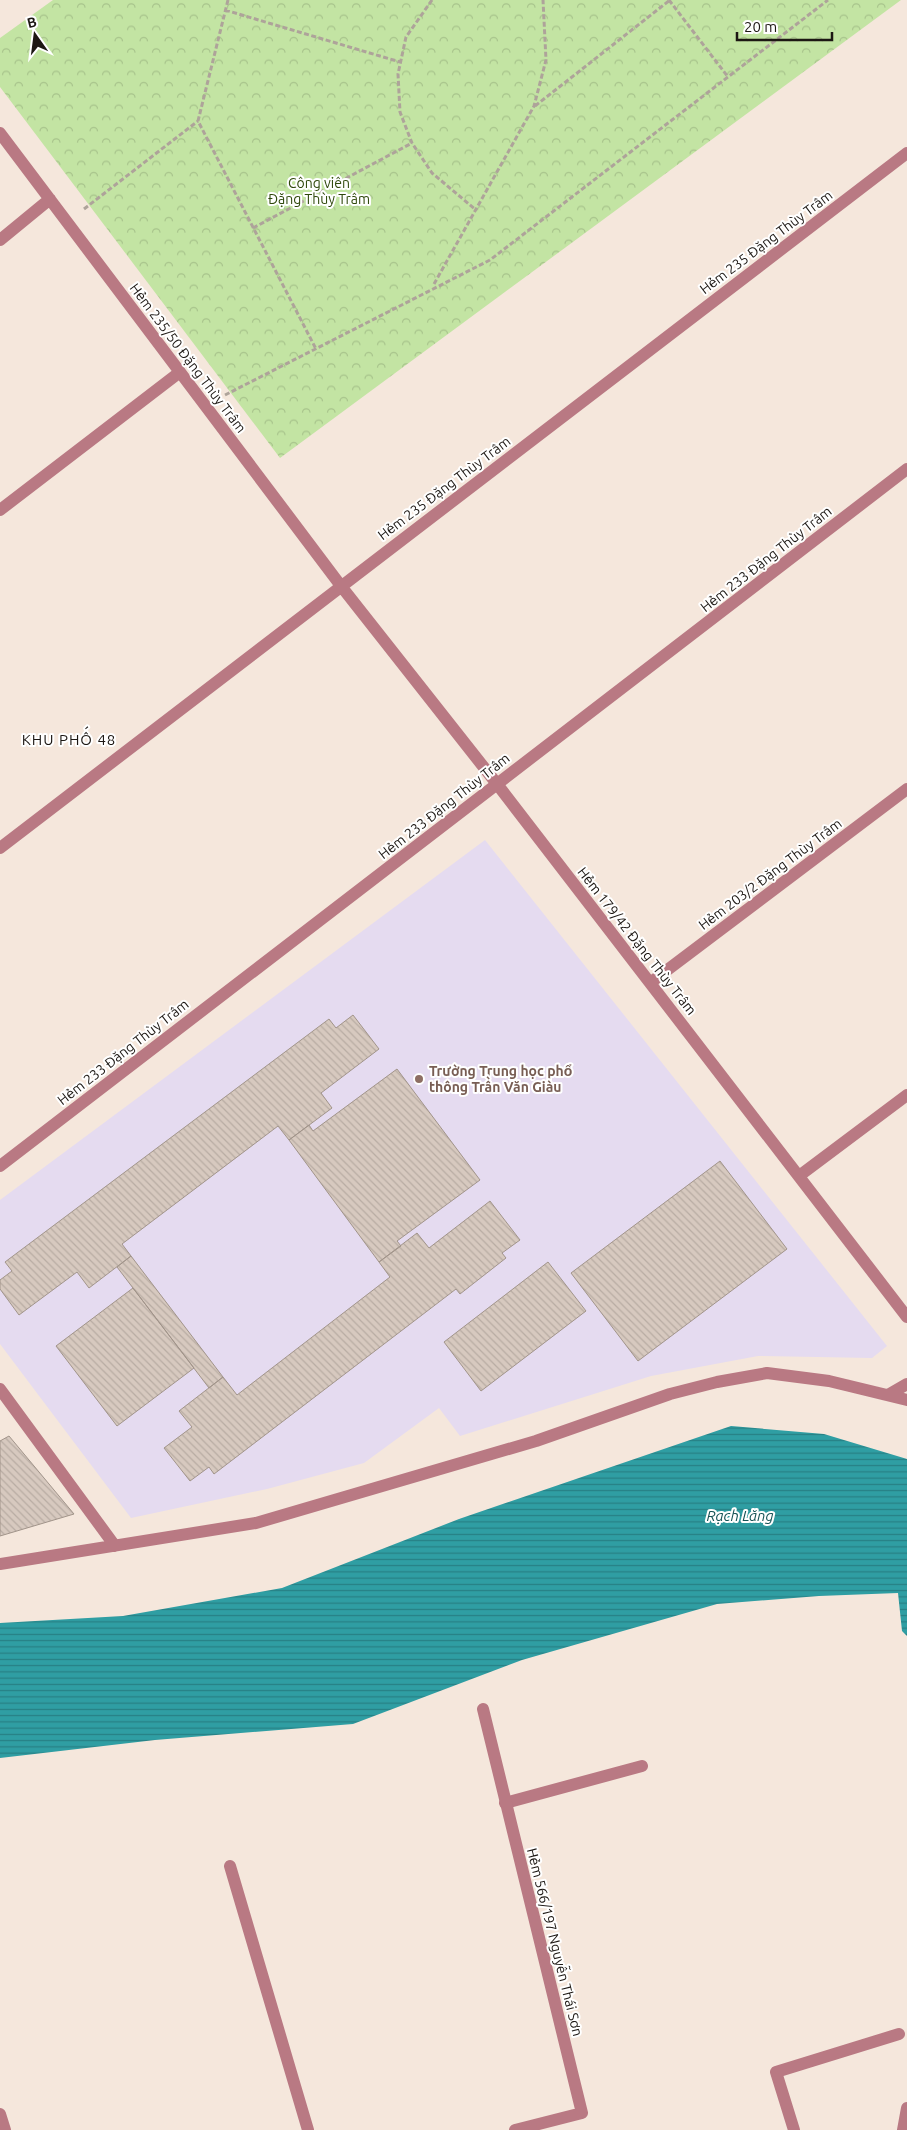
<svg xmlns="http://www.w3.org/2000/svg" width="907" height="2130" viewBox="0 0 907 2130" font-family="Ubuntu,sans-serif">
<defs>
<pattern id="park-crowns" width="20" height="18" patternUnits="userSpaceOnUse" patternTransform="scale(1.25)"><rect width="20" height="18" fill="#c3e4a3"/><path d="M2 6a3 3 0 1 1 6 0M12 15a3 3 0 1 1 6 0" fill="none" stroke="#a7c38b"/></pattern>
<pattern id="water-rules" width="6" height="5" patternUnits="userSpaceOnUse" patternTransform="scale(1.25)"><rect width="6" height="5" fill="#2f9ea3"/><path d="M0 2.5h6" fill="none" stroke="#278084"/></pattern>
<pattern id="building-back-hatch" width="6" height="6" patternUnits="userSpaceOnUse" patternTransform="scale(1.25)"><rect width="6" height="6" fill="#d7c9bf"/><path d="M-1 5l2 2M0 0l6 6M5-1l2 2" fill="none" stroke="#b8aca3"/></pattern>
</defs>
<rect width="100%" height="100%" fill="#f5e7dc"/>
<path fill="#e5dbf0" d="M485,840L887,1346L872,1358L758,1356L651,1376L460,1436L439,1408L364,1463L267,1489L131,1518L0,1344V1200Z"/>
<path fill="url(#park-crowns)" d="M53,0H901L280,458L0,87V38Z"/>
<path fill="url(#water-rules)" d="M731,1426L824,1434L907,1459V1636L902,1631L898,1593L819,1596L717,1604L522,1660L353,1724L155,1740L0,1758V1623L123,1616L282,1588L459,1519Z"/>
<path fill="url(#building-back-hatch)" stroke="#a1948a" d="M353,1015L379,1049L321,1093L332,1108L289,1140L278,1126L122,1244L131,1256L89,1288L77,1272L19,1315L0,1289V1280L12,1271L5,1262L329,1019L336,1028Z
M397,1069L480,1180L397,1241L401,1246L379,1262L289,1140L309,1125L313,1131Z
M720,1161L787,1249L638,1361L571,1273Z
M490,1201L520,1240L502,1253L506,1258L460,1294L456,1289L214,1474L209,1467L190,1481L164,1448L192,1427L179,1411L223,1377L237,1395L390,1277L379,1262L417,1233L429,1248Z
M131,1256L223,1377L209,1388L117,1267Z
M548,1262L586,1311L481,1391L444,1342Z
M133,1288L194,1368L117,1426L56,1346Z
M9,1436L74,1514L0,1536V1441Z"/>
<g fill="none" stroke-linecap="round" stroke-linejoin="round">
<path stroke="#aea39a" stroke-width="3" stroke-dasharray="5 2.5" stroke-linecap="butt" d="M228,0L198,121L316,349
M432,0L406,37L398,74L400,112L412,143L432,173L476,210
M669,0L728,77
M225,10L400,62
M535,106L670,0
M84,209L198,121
M253,228L412,143
M434,284L534,106L546,60L543,0
M225,395L490,260L828,0"/>
<path stroke="#b97983" stroke-width="12" d="M505,1803L642,1766
M230,1866L308,2130"/>
<path stroke="#b97983" stroke-width="12" d="M0,133L341,586L497,784L907,1317
M0,240L50,199
M0,510L180,372
M0,848L907,153
M650,983L907,789
M0,1166L907,469
M799,1176L907,1095
M0,1389L115,1546
M888,1395L907,1384
M0,1564L256,1523L536,1441L670,1394L717,1382L767,1373L829,1381L907,1400
M483,1709L582,2113L515,2130
M0,2114L5,2130
M794,2130L776,2072L899,2034
M903,2130L907,2108"/>
</g>
<circle fill="#8d6e63" stroke="#fff" stroke-width="2" cx="419" cy="1079" r="5"/>
<g text-anchor="middle" dominant-baseline="central" stroke-width="4" stroke-linejoin="round" paint-order="stroke">
<g font-size="14" fill="#2f480b" stroke="#fff">
<text x="319" y="183">Công viên<tspan x="319" dy="16">Đặng Thùy Trâm</tspan></text>
</g>
<g font-size="14" fill="#1c1713" stroke="#fff">
<text transform="translate(766 242) rotate(-37)">Hẻm 235 Đặng Thùy Trâm</text>
<text transform="translate(188 358) rotate(53)">Hẻm 235/50 Đặng Thùy Trâm</text>
<text transform="translate(444 488) rotate(-37)">Hẻm 235 Đặng Thùy Trâm</text>
<text transform="translate(766 559) rotate(-38)">Hẻm 233 Đặng Thùy Trâm</text>
<text transform="translate(444 806) rotate(-38)">Hẻm 233 Đặng Thùy Trâm</text>
<text transform="translate(770 874) rotate(-37)">Hẻm 203/2 Đặng Thùy Trâm</text>
<text transform="translate(637 941) rotate(52)">Hẻm 179/42 Đặng Thùy Trâm</text>
<text transform="translate(123 1052) rotate(-38)">Hẻm 233 Đặng Thùy Trâm</text>
<text transform="translate(555 1942) rotate(76)">Hẻm 566/197 Nguyễn Thái Sơn</text>
</g>
<g font-size="14" font-weight="bold" fill="#785e54" stroke="#fff" text-anchor="start">
<text x="429" y="1071">Trường Trung học phổ<tspan x="429" dy="16">thông Trần Văn Giàu</tspan></text>
</g>
<g font-size="15" letter-spacing="1" fill="#1c1713" stroke="#fff">
<text x="69" y="739">KHU PHỐ 48</text>
</g>
<g font-size="15" font-style="italic" fill="#155255" stroke="#fff">
<text x="740" y="1515">Rạch Lăng</text>
</g>
</g>
<g transform="translate(35 35) rotate(346)" stroke="#ffffff" stroke-width="4" paint-order="stroke">
<path d="M0-4L9 19L0 12L-9 19Z" fill="#1c1713"/>
<text y="-8" font-size="14" font-weight="bold" text-anchor="middle" fill="#1c1713">B</text>
</g>
<path d="M737 32v8h95v-8" fill="none" stroke="#1c1713" stroke-width="2.5"/>
<text x="744" y="32" font-size="15" fill="#1c1713" stroke="#ffffff" stroke-width="4" paint-order="stroke">20 m</text>
</svg>
